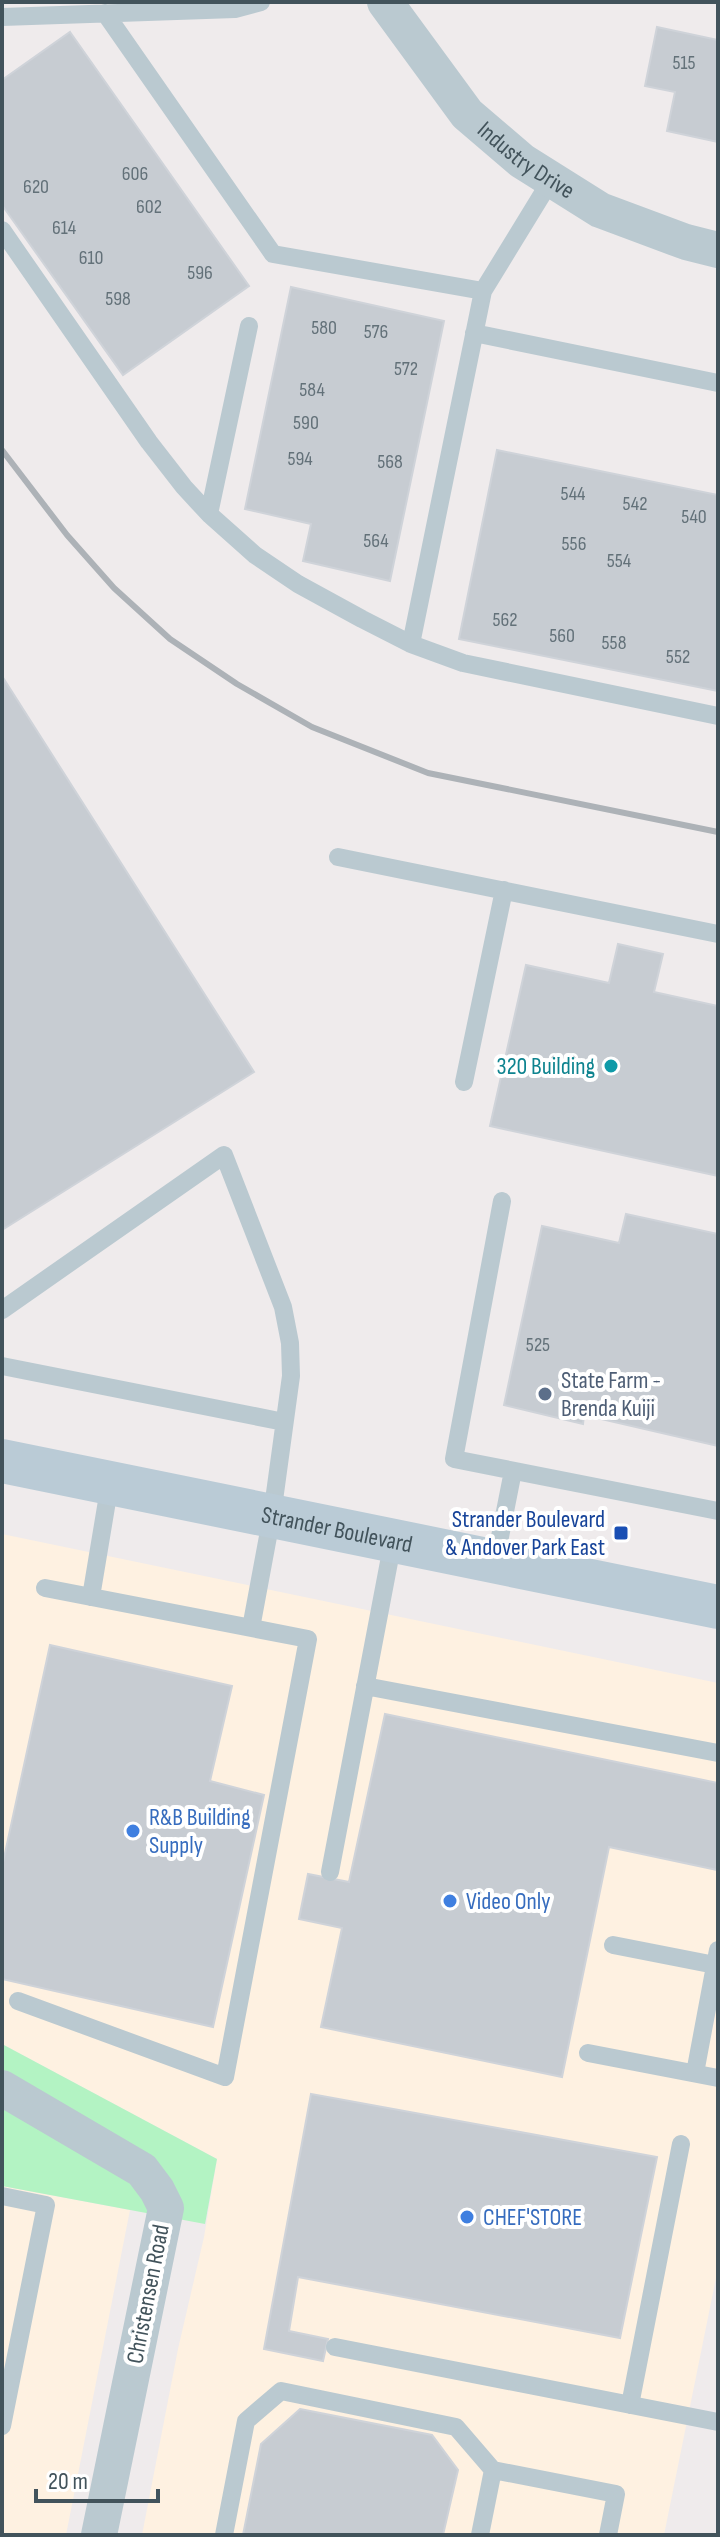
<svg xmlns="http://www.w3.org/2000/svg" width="720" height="2537" viewBox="0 0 720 2537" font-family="'Sofia Sans Condensed',sans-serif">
<rect width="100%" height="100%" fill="#efebec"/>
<path fill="#fef1e1" d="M2,1534L718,1683V2268L664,2535H142L178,2349L204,2237L217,2159L2,2044Z
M2,2186L130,2210L66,2535H2Z"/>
<path fill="#b3f3c3" d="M2,2044L217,2159L205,2224L2,2186Z"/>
<path fill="#c7ccd2" stroke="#cfd3d9" stroke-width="2" d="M657,27L718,40V142L667,131L675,92L645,86Z
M70,32L249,286L123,375L2,205V80Z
M291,287L444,321L390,581L303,561L311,524L245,509Z
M497,450L718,495V691L459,639Z
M2,676L254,1072L2,1230Z
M618,944L663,954L654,992L718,1006V1176L490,1126L526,965L609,983Z
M626,1214L718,1234V1446L584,1415L583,1424L504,1405L542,1226L619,1243Z
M50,1645L232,1686L210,1781L264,1795L213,2027L2,1979V1867Z
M385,1714L718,1783L717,1870L609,1847L562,2077L321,2027L342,1928L299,1919L308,1874L349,1882Z
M311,2094L657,2157L620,2338L298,2277L289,2331L328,2339L323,2361L264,2349Z
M300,2409L432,2435L458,2470L443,2535H243L261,2444Z"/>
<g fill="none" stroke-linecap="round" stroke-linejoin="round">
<path stroke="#bac9d0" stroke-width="18" d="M105,13L273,254L483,291
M2,17L235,9L261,2
M2,230L149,442L184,487L209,514L255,555L298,584L362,619L411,644L463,663L718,716
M474,333L718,383
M209,514L249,326
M411,644L483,291L551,180
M338,857L718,934
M464,1082L504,890
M502,1201L454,1459L718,1511
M2,1310L224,1155L283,1307L290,1343L291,1376L272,1515L251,1628
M2,1366L284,1422
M495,1562L513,1471
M91,1597L110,1483
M365,1686L718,1753
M330,1872L393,1541
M613,1945L715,1965
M18,2001L225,2077L308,1639L45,1588
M588,2053L718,2078
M695,2073L718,1950
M2,2196L46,2205L2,2426
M335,2347L718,2422
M630,2405L681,2144
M224,2535L246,2421L281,2391L456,2427L493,2470L616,2494L608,2535
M480,2535L493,2470"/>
<g stroke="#bac9d0" stroke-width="36">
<path id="s1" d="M385,2L467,114L522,161L600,210L686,242L718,250"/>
<path d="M2,2088L142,2170L157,2190L166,2208L99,2535"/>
</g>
<path stroke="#bacbd6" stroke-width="44" id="s2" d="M2,1461L718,1607"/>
<path stroke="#adb2b7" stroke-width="6" d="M2,450L67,535L114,588L170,639L237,684L312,727L428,773L718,832"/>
</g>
<circle fill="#0f9aa8" stroke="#fff" stroke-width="3" cx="611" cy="1066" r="8"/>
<circle fill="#5c6f8a" stroke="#fff" stroke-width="3" cx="545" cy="1394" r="8"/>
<rect fill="#1a4fb4" stroke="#fff" stroke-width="3" x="613" y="1525" width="16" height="16" rx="4"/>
<g fill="#3f7fe0" stroke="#fff" stroke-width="3">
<circle cx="133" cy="1831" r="8"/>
<circle cx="450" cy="1901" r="8"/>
<circle cx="467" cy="2217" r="8"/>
</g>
<g text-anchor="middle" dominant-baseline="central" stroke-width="8" stroke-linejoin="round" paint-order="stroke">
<g font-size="20" fill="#637179">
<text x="684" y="63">515</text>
<text x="135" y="174">606</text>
<text x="36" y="187">620</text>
<text x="149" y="207">602</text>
<text x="64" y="228">614</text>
<text x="91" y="258">610</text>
<text x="200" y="273">596</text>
<text x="118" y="299">598</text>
<text x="324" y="328">580</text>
<text x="376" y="332">576</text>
<text x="406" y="369">572</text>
<text x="312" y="390">584</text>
<text x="306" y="423">590</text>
<text x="300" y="459">594</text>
<text x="390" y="462">568</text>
<text x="573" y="494">544</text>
<text x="635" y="504">542</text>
<text x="694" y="517">540</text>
<text x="376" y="541">564</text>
<text x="574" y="544">556</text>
<text x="619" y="561">554</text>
<text x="505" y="620">562</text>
<text x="562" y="636">560</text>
<text x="614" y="643">558</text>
<text x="678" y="657">552</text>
<text x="538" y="1345">525</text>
</g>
<g font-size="24" fill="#42535b" stroke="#fff">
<text stroke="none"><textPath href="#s1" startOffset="214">Industry Drive</textPath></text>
<text stroke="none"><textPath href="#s2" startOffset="342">Strander Boulevard</textPath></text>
<text transform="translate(148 2294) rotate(-79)">Christensen Road</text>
</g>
<g font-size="24" fill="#0d838f" stroke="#fff" text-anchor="end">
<text x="595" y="1066">320 Building</text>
</g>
<g font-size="24" fill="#4e5e75" stroke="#fff" text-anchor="start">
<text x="561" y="1380">State Farm -<tspan x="561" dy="28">Brenda Kuiji</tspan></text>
</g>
<g font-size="24" fill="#164399" stroke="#fff" text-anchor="end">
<text x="605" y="1519">Strander Boulevard<tspan x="605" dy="28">&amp; Andover Park East</tspan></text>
</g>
<g font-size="24" fill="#366cbe" stroke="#fff" text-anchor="start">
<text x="149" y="1817">R&amp;B Building<tspan x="149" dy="28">Supply</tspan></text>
<text x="466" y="1901">Video Only</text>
<text x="483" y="2217">CHEF'STORE</text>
</g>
</g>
<rect width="720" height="2537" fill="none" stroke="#42535b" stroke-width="8"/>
<path d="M36 2489v12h122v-12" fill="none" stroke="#42535b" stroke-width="4"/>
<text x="48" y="2489" font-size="24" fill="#42535b" stroke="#ffffff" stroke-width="6" paint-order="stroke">20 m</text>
</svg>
